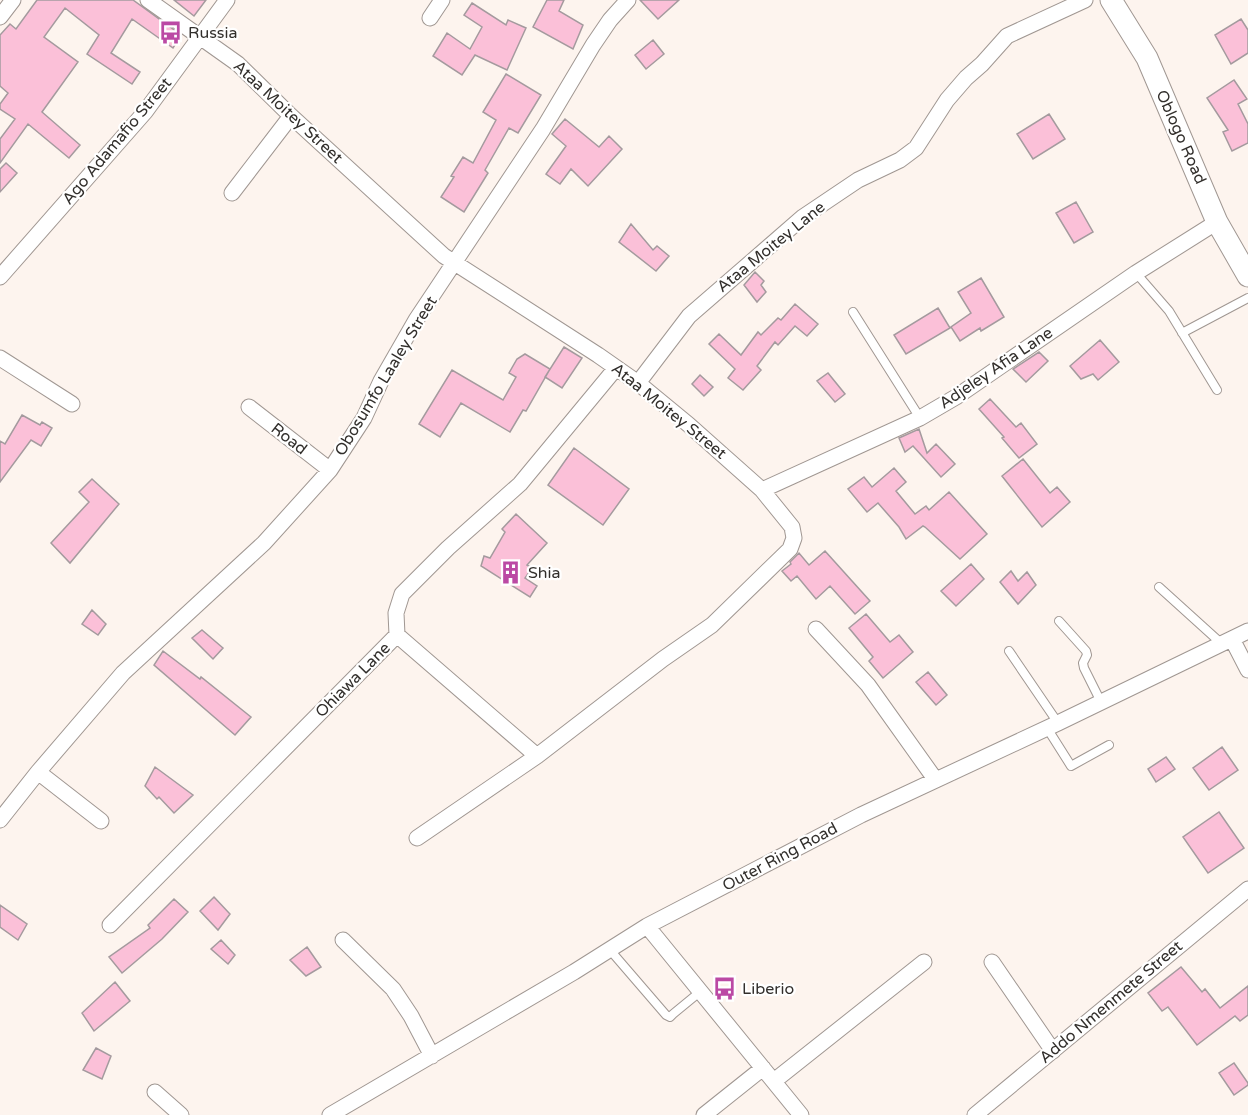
<svg xmlns="http://www.w3.org/2000/svg" width="1248" height="1115" viewBox="0 0 1248 1115" font-family="'Varela Round',sans-serif">
<rect width="100%" height="100%" fill="#fdf4ee"/>
<path fill="#fbc0d8" stroke="#a49a9e" stroke-width="1.5" d="M37,0H133L181,35L173,48L132,19L111,53L140,72L132,84L87,54L99,35L65,8L44,37L78,62L42,112L80,145L69,158L28,124L0,163V139L15,119L0,109V104L8,93L0,86V35L10,24L16,29Z
M174,0H206L194,16Z
M547,0H564L559,11L583,25L573,49L533,27Z
M640,0H679L658,19Z
M472,3L506,25L508,20L526,28L507,70L475,55L462,75L433,56L447,33L470,49L482,27L464,15Z
M1241,19L1248,30V53L1231,64L1215,35Z
M653,40L664,54L646,69L635,55Z
M506,74L541,95L518,133L509,128L485,170L488,173L464,212L441,197L454,177L451,176L463,157L473,163L496,120L483,112Z
M1234,80L1247,99L1238,104L1248,124V143L1232,151L1223,132L1228,130L1207,98Z
M1049,114L1065,139L1033,159L1017,134Z
M565,119L599,147L609,136L622,149L588,186L571,169L560,184L546,174L566,146L552,134Z
M6,163L17,173L0,192V169Z
M1076,202L1093,232L1074,243L1056,213Z
M631,224L653,250L657,246L669,256L656,271L619,242Z
M755,272L764,281L761,285L766,292L757,302L744,285Z
M981,278L1004,317L981,331L980,328L960,341L951,327L971,313L958,292Z
M795,304L818,324L807,336L795,326L778,345L775,342L757,366L761,370L743,390L728,378L735,369L709,344L719,334L741,355L758,332L761,335L778,318L781,320Z
M938,308L950,328L906,354L894,335Z
M1100,340L1119,362L1098,380L1093,374L1081,379L1070,366Z
M564,347L582,358L562,388L545,377Z
M1039,352L1048,361L1026,382L1013,369Z
M525,354L550,369L526,411L523,410L510,432L461,403L440,437L419,424L452,370L503,400L516,377L509,373L517,359Z
M828,373L845,394L835,402L817,381Z
M700,375L713,387L704,396L692,384Z
M990,399L1016,427L1021,423L1037,444L1019,458L1002,438L1004,437L979,409Z
M22,415L40,425L42,422L52,428L41,446L31,440L0,482V441L5,444Z
M919,429L927,453L936,444L955,464L941,477L913,446L905,452L899,438Z
M574,448L629,489L603,525L548,485Z
M1023,459L1050,493L1057,487L1070,502L1042,527L1002,476Z
M894,468L906,482L896,491L915,514L926,506L929,510L949,492L987,534L960,559L925,527L923,526L906,539L899,527L878,503L867,512L848,489L864,477L872,487Z
M92,479L119,504L70,563L51,543L89,502L79,492Z
M516,514L547,543L527,565L532,568L525,578L537,586L530,597L481,566L484,556L490,558L505,532L502,529Z
M825,551L870,601L855,614L830,586L816,599L797,576L791,581L782,571L791,564L790,562L799,553L809,565Z
M971,564L984,579L956,606L941,591Z
M1011,571L1018,581L1027,572L1036,585L1018,604L1000,582Z
M92,610L106,624L98,635L82,624Z
M866,614L890,642L899,635L913,652L883,678L869,661L873,657L849,628Z
M202,630L223,648L213,659L192,638Z
M163,651L200,679L201,677L251,717L235,735L154,665Z
M928,672L947,695L936,705L916,682Z
M1222,747L1238,770L1209,790L1193,768Z
M1166,757L1175,769L1156,782L1148,769Z
M155,767L193,795L174,813L159,797L157,799L145,786Z
M1219,812L1244,848L1208,873L1183,837Z
M214,897L230,914L218,930L200,911Z
M174,899L188,912L162,939L122,973L109,957L150,928L148,925Z
M0,905L27,924L18,940L0,927Z
M221,940L235,955L228,964L211,949Z
M307,947L321,967L306,976L290,960Z
M1181,967L1202,992L1205,989L1220,1008L1248,986V1015L1240,1021L1235,1016L1197,1045L1168,1007L1162,1011L1148,993Z
M115,982L130,1001L94,1031L82,1013Z
M96,1048L111,1056L102,1079L83,1070Z
M1234,1063L1248,1083V1085L1234,1095L1219,1073Z"/>
<g fill="none" stroke-linecap="round" stroke-linejoin="round">
<defs>
<path id="service" d="M1136,273L1169,311L1217,390
M853,312L920,418
M1182,333L1248,298
M1159,587L1222,644
M1059,621L1086,651L1087,655L1083,663L1084,668L1101,702
M1009,651L1058,723
M1047,728L1071,766L1109,745
M610,950L666,1015L670,1017L673,1014L701,991"/>
<path id="minor" d="M148,0L238,64L291,116L444,256L598,355L638,383L689,425L762,490L792,527L794,538L790,549L712,625L663,659L537,756L417,838
M0,17L13,0
M430,18L442,0
M232,193L291,116
M0,277L145,112L227,0
M0,358L72,404
M638,383L689,316L803,217L858,180L900,160L916,148L947,100L966,78L982,64L1007,36L1085,0
M249,407L330,470
M762,490L920,418L956,397L1136,273L1217,222
M816,629L868,685L935,779
M397,635L537,756
M1232,639L1248,670
M38,772L101,821
M0,820L38,772L123,673L264,543L330,470L364,418L381,381L416,320L543,129L593,45L610,20L628,0
M110,925L397,635L396,613L402,594L448,548L520,484L616,368
M647,926L801,1115
M343,940L393,989L411,1016L432,1056
M992,962L1053,1051
M774,1081L924,962
M155,1092L181,1115
M330,1115L574,972L647,926L861,815L1058,723L1248,631
M704,1115L763,1068
M975,1115L1248,889"/>
<path id="secondary" d="M1111,0L1147,58L1217,222L1248,276"/>
</defs>
<use href="#service" stroke="#a09792" stroke-width="10"/>
<use href="#minor" stroke="#a09792" stroke-width="17"/>
<use href="#secondary" stroke="#a09792" stroke-width="23"/>
<use href="#service" stroke="#fff" stroke-width="8"/>
<use href="#minor" stroke="#fff" stroke-width="15"/>
<use href="#secondary" stroke="#fff" stroke-width="21"/>
</g>
<defs>
<symbol id="bus-bare" viewBox="-9 -9 18 18"><path d="M-5-6H5V4H4V6H2V4H-2V6H-4V4H-5ZM-3.5-4V0h7V-4ZM-3.5 1.2v1.5H-2V1.2ZM2 1.2v1.5H3.5V1.2Z" fill="#bb49a4" stroke="#fff" stroke-width="2.5" paint-order="stroke"/></symbol>
<symbol id="building-bare" viewBox="-9 -9 18 18"><path d="M-4-6H4V6H1V3H-1V6H-4ZM-2.5-4.3h1.7v1.8h-1.7ZM.8-4.3h1.7v1.8H.8ZM-2.5-1h1.7V.8h-1.7ZM.8-1h1.7V.8H.8Z" fill="#bb49a4" stroke="#fff" stroke-width="2.5" paint-order="stroke"/></symbol>
</defs>
<g fill-rule="evenodd">
<use href="#bus-bare" x="154" y="16" width="33" height="33"/>
<use href="#building-bare" x="494" y="556" width="33" height="33"/>
<use href="#bus-bare" x="708" y="972" width="33" height="33"/>
</g>
<g text-anchor="middle" dominant-baseline="central" stroke-width="4.5" stroke-linejoin="round" paint-order="stroke">
<g font-size="16" fill="#322f2c" stroke="#fff" text-anchor="start">
<text x="188" y="33">Russia</text>
<text x="528" y="573">Shia</text>
<text x="742" y="989">Liberio</text>
</g>
<g font-size="16" fill="#322f2c" stroke="#fff">
<text transform="translate(288 112) rotate(43)">Ataa Moitey Street</text>
<text transform="translate(1181 137) rotate(66)">Oblogo Road</text>
<text transform="translate(117 141) rotate(-50)">Ago Adamafio Street</text>
<text transform="translate(771 247) rotate(-39)">Ataa Moitey Lane</text>
<text transform="translate(996 368) rotate(-34)">Adjeley Afia Lane</text>
<text transform="translate(386 376) rotate(-59)">Obosumfo Laaley Street</text>
<text transform="translate(669 411) rotate(39)">Ataa Moitey Street</text>
<text transform="translate(289 439) rotate(38)">Road</text>
<text transform="translate(353 680) rotate(-45)">Ohiawa Lane</text>
<text transform="translate(780 857) rotate(-28)">Outer Ring Road</text>
<text transform="translate(1111 1002) rotate(-40)">Addo Nmenmete Street</text>
</g>
</g>
</svg>
